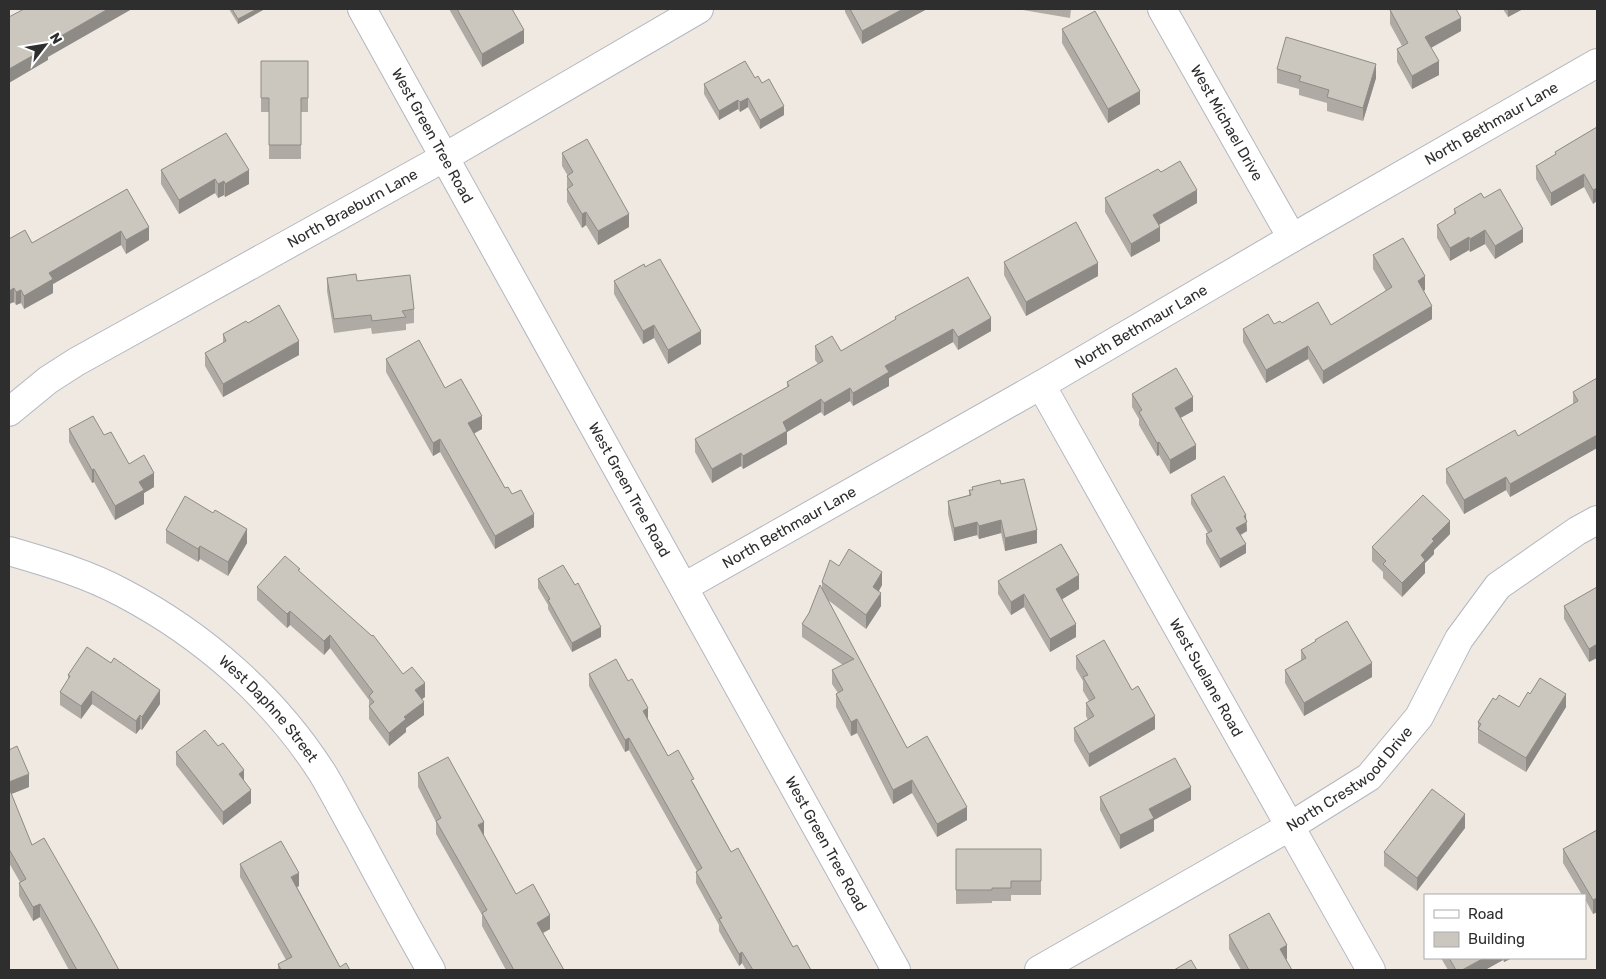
<svg xmlns="http://www.w3.org/2000/svg" width="1606" height="979" viewBox="0 0 1606 979" font-family="Rubik,sans-serif">
<rect width="100%" height="100%" fill="#efe9e1"/>
<g fill="none" stroke-linecap="round" stroke-linejoin="round">
<defs>
<g id="minor">
<path id="s1" d="M1162,9L1292,238"/>
<path id="s2" d="M1041,385L1371,970"/>
<path id="s3" d="M9,412L48,380L76,362L445,157L699,9"/>
<path id="s4" d="M9,551C47,562 88,574 123,593C203,635 274,697 323,774C335,794 346,816 358,837C382,882 406,926 431,970"/>
<path id="s5" d="M684,587L1041,385L1292,238L1597,63"/>
<path id="s6" d="M1039,970L1289,827L1369,777L1419,717L1459,639L1498,586L1577,531L1597,520"/>
</g>
<g id="tertiary">
<path id="s7" d="M362,9L896,970"/>
</g>
</defs>
<use href="#minor" stroke="#b4b7c1" stroke-width="30"/>
<use href="#tertiary" stroke="#b4b7c1" stroke-width="30"/>
<use href="#minor" stroke="#fff" stroke-width="28"/>
<use href="#tertiary" stroke="#fff" stroke-width="28"/>
</g>
<path fill="#afaba4" d="M229,9H263V10L238,24Z
M449,9H512L524,43L482,67Z
M845,9H927L862,44L845,12Z
M1017,9H1071L1070,18Z
M1503,9H1523L1508,17Z
M1390,10L1461,31L1431,48L1439,75L1412,89L1397,62V49L1402,46L1390,24Z
M1062,29L1140,104L1108,123L1062,43Z
M261,61H308V112H301V159H269V112H261Z
M1277,69L1376,78L1363,121L1327,111V103L1299,95V89L1277,83Z
M755,78L762,83L784,115L760,129L748,107L740,112L738,109L719,120L704,94V84Z
M1597,127L1593,204L1584,187L1551,206L1536,179V166L1555,155V152Z
M562,153L629,227L598,245L586,225L582,228L567,202V176H568L562,166Z
M161,170L249,184L225,197L224,195L218,198L215,193L179,214L161,184Z
M1161,172L1197,203L1159,225L1160,241L1131,257L1105,212V198Z
M127,189L149,240L126,254L121,245L53,284V293L24,309L21,303L16,305L14,302L9,304V239L32,243Z
M1484,198L1523,242L1495,259L1485,244L1470,252L1469,250L1450,261L1437,238V225L1454,215V209Z
M1373,255L1425,290L1423,291L1432,319L1323,384L1308,359L1266,383L1243,342V329L1282,323L1331,325L1386,291L1373,269Z
M1004,262L1098,276L1026,316L1004,275Z
M645,267L701,344L668,364L654,338L643,344L614,294V281Z
M327,278L357,281L414,309V323L406,324V330L372,334L371,328L334,333L327,291Z
M895,317L991,331L958,350L953,342L889,378V386L853,406L850,401L824,416L821,412L787,432V444L743,469L741,466L712,483L695,452V439L787,387V382L818,364L815,360V346L841,351L895,320Z
M223,334L299,355L223,397L205,366V353L223,343Z
M386,359L445,388L482,429L474,433L505,488L512,494L534,527L495,549L440,452L433,456L386,372Z
M1597,378V448L1510,497L1506,490L1464,514L1446,483V469L1518,436L1573,404V392Z
M1132,394L1193,411L1180,418L1196,459L1170,474L1159,455L1157,456L1139,425V419L1132,407Z
M69,429L104,435L129,464L154,487L144,493V504L115,520L94,482L92,483L69,442Z
M1001,484L1037,543L1005,551L1001,533L979,539L977,535L954,541L948,514V501L969,495V490H972V487Z
M1191,495L1246,521L1247,531L1241,535L1246,553L1220,568L1206,543V534L1208,533L1191,504Z
M166,530L247,543L228,576L200,559L198,562L166,543Z
M1450,534L1434,550V554L1425,563V573L1402,597L1383,578V572L1372,561V547Z
M839,566L882,585L879,591L881,606L866,629L828,600L907,748L967,820L937,837L912,793L893,804L857,733L851,736L836,707V694L838,693L832,684V670L843,665L802,637V624L809,613L822,588V582Z
M300,572L403,674L425,697L422,699L424,715L406,728V732L389,746L369,719V700L330,648L324,655L290,625L287,628L257,600V587Z
M538,579L601,637L572,652L548,609V605L538,588Z
M998,581L1079,589L1062,599L1076,637L1050,652L1024,607L1011,615L998,594Z
M1597,588L1589,662L1564,619V606Z
M1315,640L1372,677L1304,716L1285,683V670L1301,660V650L1315,642Z
M1076,656L1155,729L1089,767L1074,741V728L1088,720L1086,716V703L1089,701L1083,691V681L1076,669Z
M589,674L648,719L668,756L694,784L731,852L793,947L811,970H746L742,963L739,966L719,931V925L696,883V872L697,871L629,750L625,752L589,686Z
M68,675L160,704L142,730L140,729L136,734L92,704L81,719L60,705V692L68,680Z
M1530,694L1566,707L1526,772L1478,743V722L1496,700L1519,707Z
M218,746L244,780L251,803L223,825L176,765V752Z
M9,750L29,787L11,794L32,845L119,970H69L40,917L33,921L19,896V883L20,882L9,863Z
M418,773L484,835L483,836L516,894L550,929L543,933L564,970H506L482,926V915L436,834V822L418,787Z
M1100,797L1191,800L1154,820V831L1120,849L1100,810Z
M1465,828L1417,891L1384,866V852Z
M1597,830V912L1593,914L1585,899V895H1582L1563,863V849Z
M956,849H1041V895H1011V901H992V903L956,904Z
M240,864L299,886L297,887L340,967L350,970H278V964L286,960L240,877Z
M1229,935L1287,959H1286L1292,970H1241L1229,949Z
M1441,958H1512L1504,962L1503,960L1485,970H1448Z"/>
<path fill="#8e8b86" d="M108,9H132L48,57V60L9,83V69L47,44Z
M257,9H263V10L238,24V19Z
M903,9H927L862,44V31Z
M1508,9H1523L1508,17Z
M1461,18V31L1425,51V37Z
M524,30V43L482,67V54Z
M1439,61V75L1412,89V76Z
M1376,64V78L1363,121V108Z
M1140,91V104L1108,123V109Z
M748,98V107L740,112V102Z
M738,100V109L719,120V111Z
M784,106V115L760,129V120Z
M249,170V184L225,197V184Z
M1584,174V187L1551,206V193Z
M215,179V193L179,214V200Z
M224,181V195L218,198V184Z
M1597,188V201L1593,204V190Z
M1197,190V203L1153,228V215Z
M586,212V225L582,228V214Z
M629,214V227L598,245V231Z
M149,227V240L126,254V240Z
M1160,227V241L1131,257V244Z
M1523,229V242L1495,259V246Z
M1485,230V244L1470,252V239Z
M121,231V245L53,284V293L24,309V296L49,273Z
M1469,237V250L1450,261V248Z
M1098,263V276L1026,316V302Z
M1425,276V290L1418,294V281Z
M14,288V302L9,304V291Z
M21,290V303L16,305V292Z
M1432,306V319L1323,384V371Z
M991,318V331L958,350V337Z
M654,325V338L643,344V331Z
M953,329V342L889,378V386L853,406V393L885,366Z
M701,331V344L668,364V350Z
M299,341V355L223,397V384Z
M1308,346V359L1266,383V370Z
M850,388V401L824,416V403Z
M1193,397V411L1175,421V408Z
M821,399V412L787,432V444L743,469V456L783,422Z
M482,416V429L468,437V423Z
M1597,435V448L1510,497V484Z
M440,439V452L433,456V443Z
M1159,442V455L1157,456V443Z
M1196,445V459L1170,474V460Z
M741,453V466L712,483V469Z
M94,469V482L92,483V470Z
M154,473V487L144,493V504L115,520V506L139,482Z
M1506,477V490L1464,514V500Z
M534,514V527L495,549V536Z
M1246,515L1247,531L1236,537V528L1244,516Z
M1001,520V533L979,539V526Z
M1450,521V534L1434,550V554L1425,563V573L1402,597V583L1421,555L1432,539Z
M977,522V535L954,541V528Z
M247,529V543L228,576V562Z
M1037,530V543L1005,551V538Z
M1246,544V553L1220,568V559Z
M200,546V559L198,562V549Z
M882,572V585L873,601V587Z
M1079,575V589L1056,603V589Z
M881,593V606L866,629V615Z
M1024,594V607L1011,615V602Z
M290,611V625L287,628V614Z
M1076,624V637L1050,652V639Z
M601,627V637L572,652V643Z
M330,635V648L324,655V641Z
M1597,644V658L1589,662V649Z
M1372,663V677L1304,716V703Z
M425,683V697L415,704V690Z
M160,690V704L142,730V717Z
M92,691V704L81,719V706Z
M1566,694V707L1526,772V758Z
M424,702V715L406,728V732L389,746V733L404,717Z
M648,708V720L643,711Z
M140,715V729L136,734V721Z
M1155,716V729L1089,767V754Z
M857,719V733L851,736V722Z
M629,738V750L625,752V740Z
M244,770V784L239,774Z
M29,774V787L9,795V782Z
M912,780V793L893,804V790Z
M1191,787V800L1154,820V831L1120,849V835L1149,809Z
M251,790V803L223,825V812Z
M967,807V820L937,837V824Z
M1465,814V828L1417,891V878Z
M484,822V835L478,839V825Z
M299,873V886L291,890V877Z
M1597,898V912L1593,914V900Z
M40,904V917L33,921V907Z
M550,915V929L537,936V923Z
M1287,945V959L1280,962V949Z
M742,952V963L739,966V954Z
M1484,958H1503V960L1485,970H1462Z
M1504,958H1512L1504,962Z"/>
<path fill="#cbc7bf" stroke="#8e8b86" d="M24,9H108L47,44L48,47L9,69V17Z
M232,9H257L238,19Z
M457,9H512L524,30L482,54Z
M850,9H903L862,31Z
M1393,9H1456L1461,18L1425,37L1439,61L1412,76L1397,49L1408,43L1390,10Z
M1095,11L1140,91L1108,109L1062,29Z
M1286,37L1376,64L1363,108L1327,97L1329,90L1299,81L1301,76L1277,69Z
M261,61H308V98H301V145H269V98H261Z
M745,61L755,78L758,76L762,83L769,79L784,106L760,120L748,98L740,102L738,100L719,111L704,84Z
M1597,127V188L1593,190L1584,174L1551,193L1536,166L1556,154L1555,152Z
M226,133L249,170L225,184L224,181L218,184L215,179L179,200L161,170Z
M587,139L629,214L598,231L586,212L582,214L567,189L573,185L567,176L573,172L562,153Z
M1180,161L1197,190L1153,215L1160,227L1131,244L1105,198L1158,169L1161,172Z
M127,189L149,227L126,240L121,231L49,273L53,279L24,296L21,290L16,292L14,288L9,291V239L25,230L32,243Z
M1500,189L1523,229L1495,246L1485,230L1470,239L1469,237L1450,248L1437,225L1456,213L1454,209L1481,193L1484,198Z
M1076,222L1098,263L1026,302L1004,262Z
M1403,238L1425,276L1418,281L1432,306L1323,371L1308,346L1266,370L1243,329L1268,314L1274,324L1280,321L1282,323L1318,302L1331,325L1392,287L1373,255Z
M660,259L701,331L668,350L654,325L643,331L614,281L644,264L645,267Z
M356,274L357,281L410,275L414,309L402,311L406,317L372,321L371,315L334,319L327,278Z
M968,277L991,318L958,337L953,329L885,366L889,372L853,393L850,388L824,403L821,399L783,422L787,431L743,456L741,453L712,469L695,439L789,386L787,382L823,361L815,346L832,336L841,351L896,319L895,317Z
M279,305L299,341L223,384L205,353L226,341L223,334L246,321L248,323Z
M419,340L445,388L461,379L482,416L468,423L505,488L508,487L512,494L521,490L534,514L495,536L440,439L433,443L386,359Z
M1176,368L1193,397L1175,408L1196,445L1170,460L1159,442L1157,443L1139,412L1142,410L1132,394Z
M1597,378V435L1510,484L1506,477L1464,500L1446,469L1515,430L1518,436L1578,401L1573,392Z
M93,416L104,435L111,432L129,464L144,455L154,473L139,482L144,490L115,506L94,469L92,470L69,429Z
M1224,476L1246,515L1244,516L1247,522L1236,528L1246,544L1220,559L1206,534L1212,531L1191,495Z
M1024,479L1037,530L1005,538L1001,520L979,526L977,522L954,528L948,501L971,495L969,490H973L972,487L1000,480L1001,484Z
M1423,495L1450,521L1432,539L1434,541L1421,555L1425,560L1402,583L1383,564L1386,561L1372,547Z
M185,496L213,513L215,510L247,529L228,562L200,546L198,549L166,530Z
M1061,544L1079,575L1056,589L1076,624L1050,639L1024,594L1011,602L998,581Z
M849,549L882,572L873,587L881,593L866,615L822,582L830,560L839,566Z
M285,556L300,569L298,570L372,636L373,635L403,674L412,667L425,683L415,690L424,702L404,717L406,719L389,733L369,706L374,702L369,696L373,692L330,635L324,641L290,611L287,614L257,587Z
M563,565L575,585L578,583L601,627L572,643L548,600L550,599L538,579Z
M820,585L907,748L927,736L967,807L937,824L912,780L893,790L857,719L851,722L836,694L843,690L832,670L854,659L802,624L809,613Z
M1597,587V644L1589,649L1564,606Z
M1347,621L1372,663L1304,703L1285,670L1306,658L1301,650L1316,641L1315,640Z
M1104,640L1132,690L1138,686L1155,716L1089,754L1074,728L1094,716L1086,703L1095,698L1083,677L1088,675L1076,656Z
M87,647L111,663L114,658L160,690L142,717L140,715L136,721L92,691L81,706L60,692L70,676L68,675Z
M616,659L628,681L632,679L648,708L643,711L668,756L678,750L694,779L691,780L731,852L738,848L793,947L797,945L811,970H753L742,952L739,954L719,919L722,918L696,872L702,868L629,738L625,740L589,674Z
M1540,678L1566,694L1526,758L1478,729L1481,724L1478,722L1493,698L1496,700L1499,695L1519,707L1528,692L1530,694Z
M205,730L218,746L223,743L244,770L239,774L251,790L223,812L176,752Z
M17,746L29,774L9,782V750Z
M448,757L484,822L478,825L516,894L533,884L550,915L537,923L564,970H514L482,913L487,910L436,821L441,818L418,773Z
M1175,758L1191,787L1149,809L1154,818L1120,835L1100,797Z
M9,788L32,845L44,838L98,932L119,970H77L40,904L33,907L19,883L26,879L9,849Z
M1432,789L1465,814L1417,878L1384,852Z
M1597,830V898L1593,900L1563,849Z
M281,841L299,873L291,877L340,967L346,963L350,970H281L278,964L292,957L240,864Z
M956,849H1041V881H1011V888H992V890H956Z
M1269,913L1287,945L1280,949L1292,970H1249L1229,935Z
M1449,958H1484L1462,970H1456Z
M1191,960L1197,970H1174Z"/>
<g text-anchor="middle" dominant-baseline="central" stroke-width="4" stroke-linejoin="round" paint-order="stroke">
<g font-size="15" fill="#2e2e2e" stroke="#fff">
<text stroke="none"><textPath href="#s1" startOffset="131">West Michael Drive</textPath></text>
<text stroke="none"><textPath href="#s5" startOffset="931">North Bethmaur Lane</textPath></text>
<text stroke="none"><textPath href="#s7" startOffset="145">West Green Tree Road</textPath></text>
<text stroke="none"><textPath href="#s3" startOffset="400">North Braeburn Lane</textPath></text>
<text stroke="none"><textPath href="#s5" startOffset="526">North Bethmaur Lane</textPath></text>
<text stroke="none"><textPath href="#s7" startOffset="550">West Green Tree Road</textPath></text>
<text stroke="none"><textPath href="#s5" startOffset="121">North Bethmaur Lane</textPath></text>
<text stroke="none"><textPath href="#s2" startOffset="336">West Suelane Road</textPath></text>
<text stroke="none"><textPath href="#s4" startOffset="309">West Daphne Street</textPath></text>
<text stroke="none"><textPath href="#s6" startOffset="366">North Crestwood Drive</textPath></text>
<text stroke="none"><textPath href="#s7" startOffset="955">West Green Tree Road</textPath></text>
</g>
</g>
<rect width="1606" height="979" fill="none" stroke="#2e2e2e" stroke-width="20"/>
<rect x="1424" y="894" width="162" height="65" fill="#ffffff" stroke="#ababab"/>
<rect x="1434" y="910" width="25" height="8" fill="#ffffff" stroke="#ababab"/>
<text x="1468" y="919" font-size="15" fill="#2e2e2e">Road</text>
<rect x="1434" y="932" width="25" height="15" fill="#cbc7bf" stroke="#ababab"/>
<text x="1468" y="944" font-size="15" fill="#2e2e2e">Building</text>
<g transform="translate(45 45) rotate(59)" stroke="#ffffff" stroke-width="4" paint-order="stroke">
<path d="M0-4L9 19L0 12L-9 19Z" fill="#2e2e2e"/>
<text y="-8" font-size="14" font-weight="bold" text-anchor="middle" fill="#2e2e2e">N</text>
</g>
</svg>
